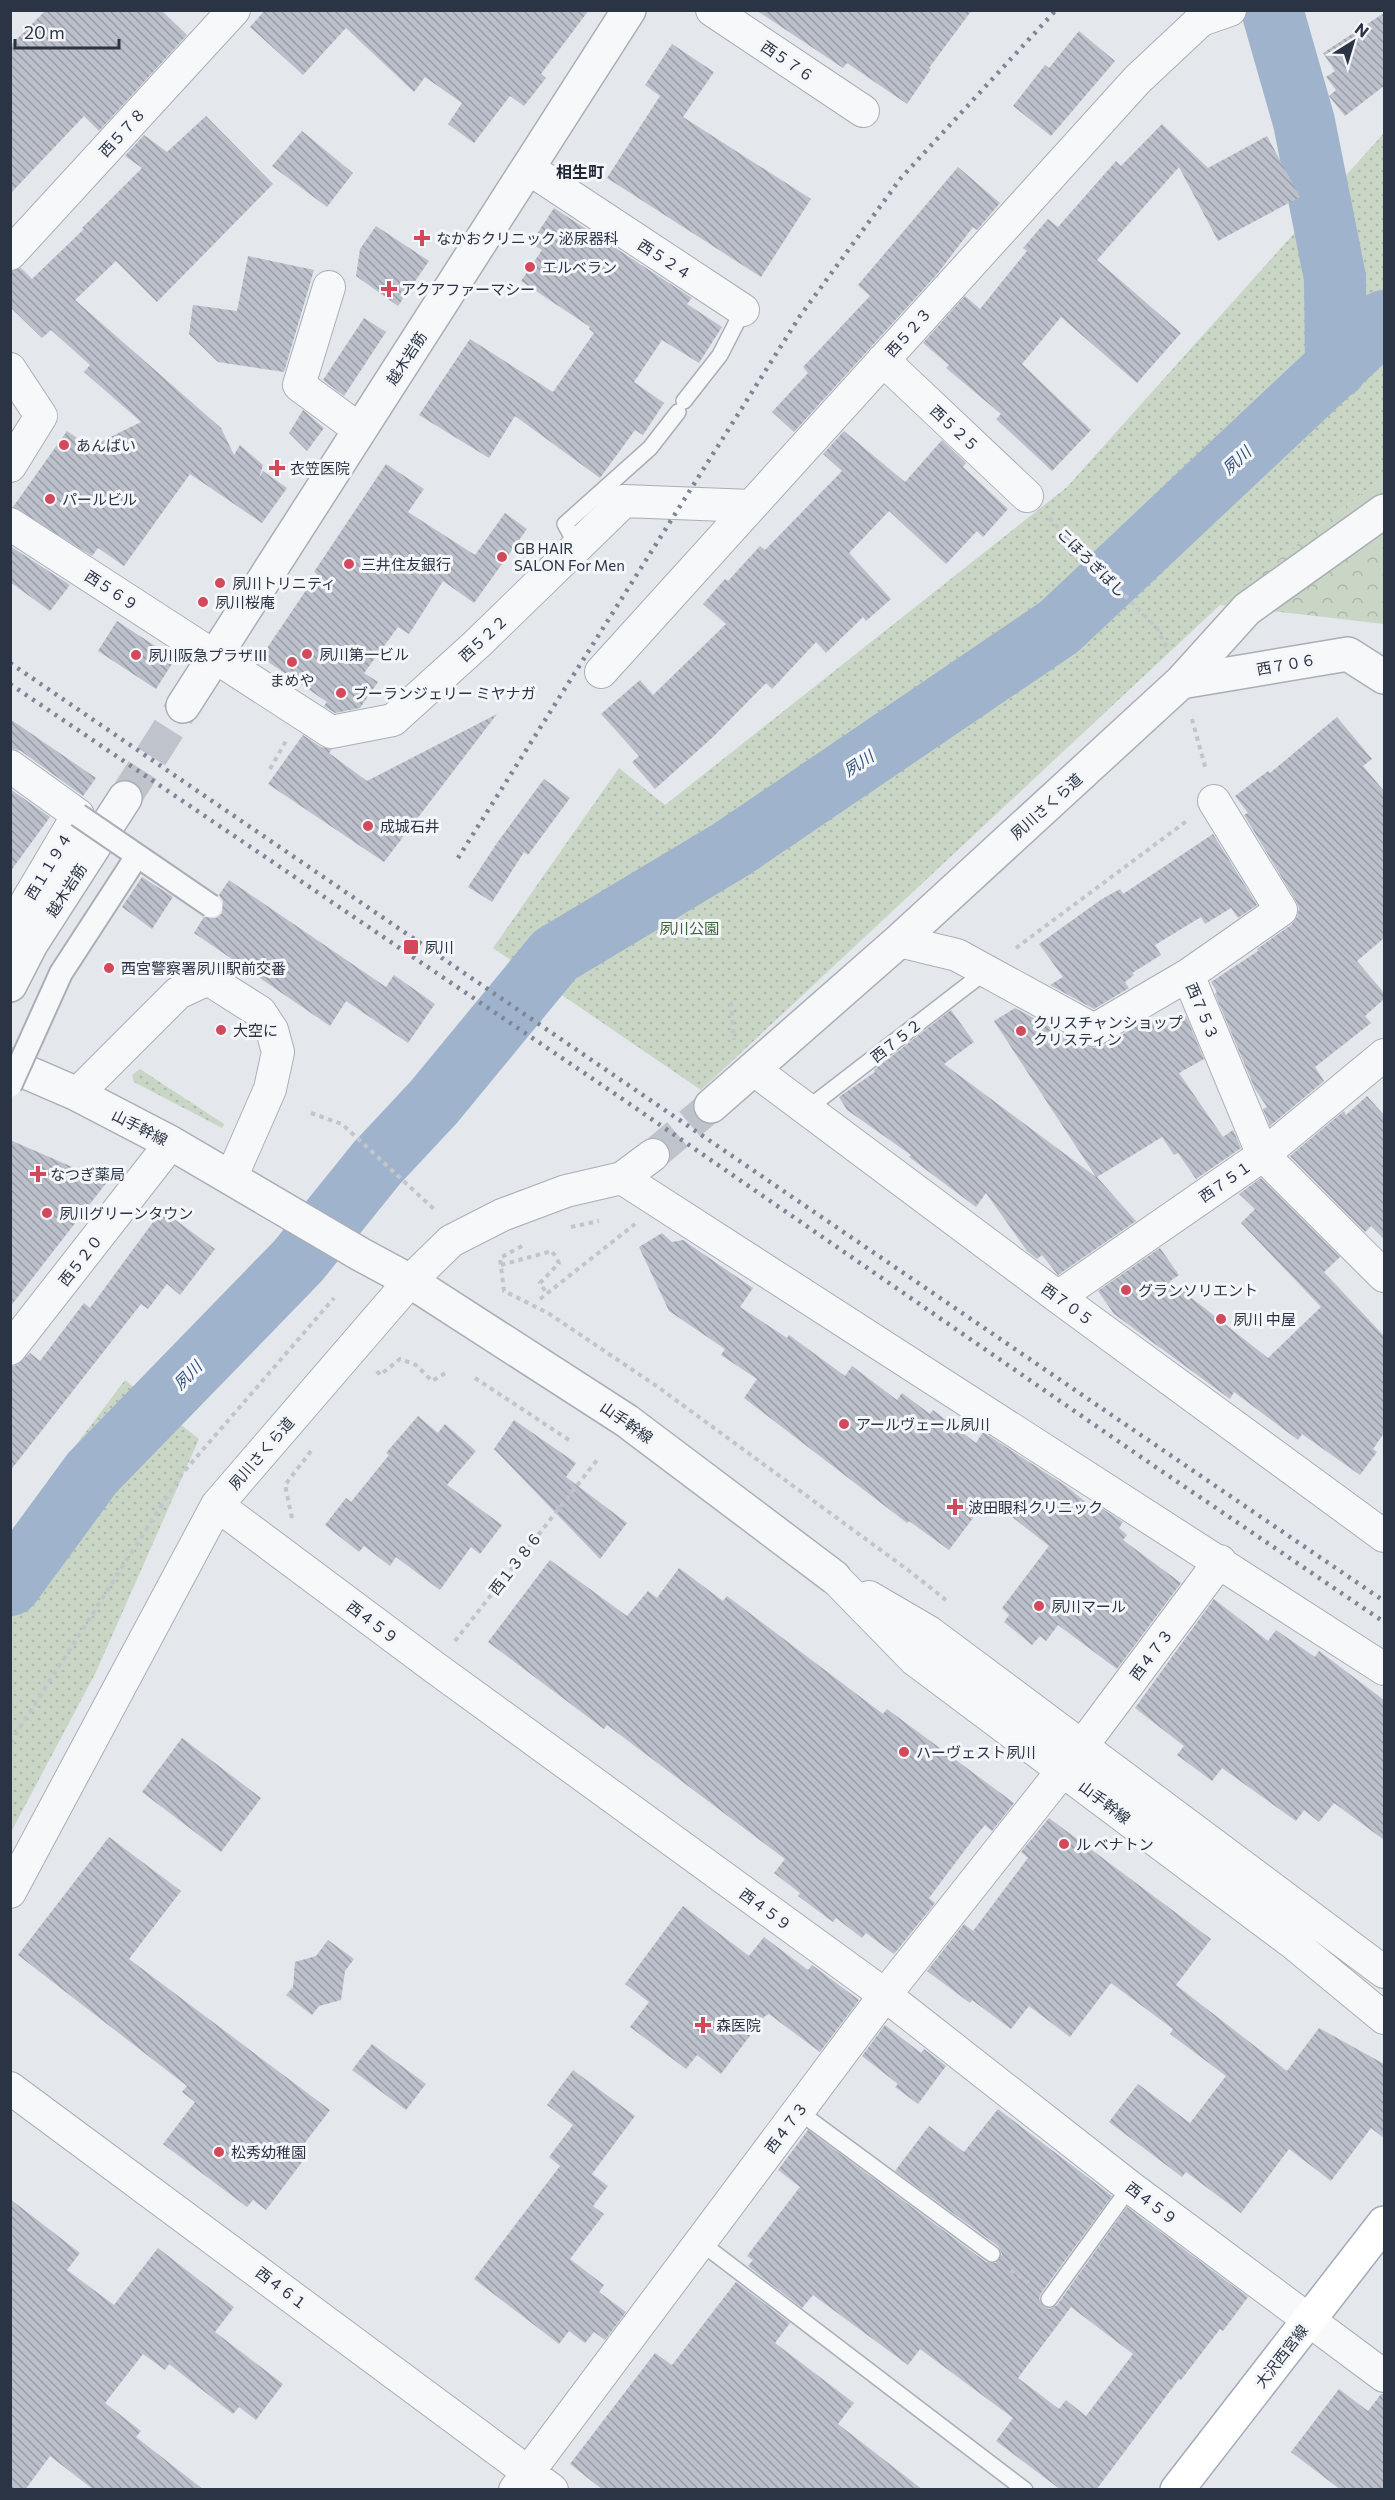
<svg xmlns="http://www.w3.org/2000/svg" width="1395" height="2500" viewBox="0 0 1395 2500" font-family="Commissioner,'Noto Sans JP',sans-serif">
<defs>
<pattern id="forest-crowns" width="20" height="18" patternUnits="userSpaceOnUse" patternTransform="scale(1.5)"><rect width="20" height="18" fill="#c9d6c5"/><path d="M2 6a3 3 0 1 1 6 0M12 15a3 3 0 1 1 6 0" fill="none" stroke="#adb8ab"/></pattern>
<pattern id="park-dots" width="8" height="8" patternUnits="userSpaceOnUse" patternTransform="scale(1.5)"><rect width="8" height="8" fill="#c9d6c5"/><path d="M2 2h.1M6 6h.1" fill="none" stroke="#adb8ab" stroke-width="1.8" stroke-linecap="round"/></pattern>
<pattern id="building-back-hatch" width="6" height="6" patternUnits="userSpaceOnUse" patternTransform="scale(1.5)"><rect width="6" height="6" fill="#bbc0ca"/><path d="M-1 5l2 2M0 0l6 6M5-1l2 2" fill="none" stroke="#989da6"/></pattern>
</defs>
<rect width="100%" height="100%" fill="#e4e7ec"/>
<path fill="url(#forest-crowns)" d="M1384,476V624L1220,605Z"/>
<path fill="url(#park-dots)" d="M1384,133V476L1220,605L701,1090L493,948L619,768L665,805L1067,487Z
M140,1069L224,1124L222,1128L134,1082L132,1075Z
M125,1380L199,1439L96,1672L11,1832V1531Z"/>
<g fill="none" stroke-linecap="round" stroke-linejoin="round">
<path stroke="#9fb4cc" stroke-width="62" d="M1272,10L1304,122L1335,278L1336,368
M10,1585L92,1473L298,1261L377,1163L434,1102L555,955L732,849L1059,627L1384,321"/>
</g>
<path fill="url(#building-back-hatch)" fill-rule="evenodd" d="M46,10H161L187,35L99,131L84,116L10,194V46Z
M265,10H589L541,74L546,78L524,106L510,96L474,143L448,124L462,103L425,77L414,92L346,28L303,75L250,27Z
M756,10H972L929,68L931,69L907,104L847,63L843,68Z
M1384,13V86L1345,116L1329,96L1336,90L1326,77L1335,71L1323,53Z
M1079,31L1115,61L1051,136L1013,106L1045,65L1049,68Z
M672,44L714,72L683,117L811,199L761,277L607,178L660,96L645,85Z
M206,116L273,184L157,302L116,261L75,300L221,428L234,455L240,445L263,465L259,478L263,471L287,488L262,523L190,474L124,566L98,548L92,556L13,507L67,431L90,447L141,422L84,372L90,365L51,330L42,338L10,307V271L21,268L32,279L84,229L82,228L142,168L125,156L144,135L167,152Z
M1162,124L1208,168L1267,136L1300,197L1218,241L1179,167L1097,260L1181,333L1137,383L1061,317L1022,364L1091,430L1052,471L996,419L1001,414L946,368L949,365L923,343L965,296L980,309L1027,251L1023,248L1048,219L1058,227L1116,161L1121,166Z
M302,131L353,173L327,207L272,166Z
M958,167L1000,203L977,230L973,227L938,273L794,432L772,412L808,373L803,367L870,296L858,285Z
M554,208L692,298L687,304L722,327L699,363L662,340L634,382L664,403L643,435L635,430L600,478L515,416L489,458L419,415L470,339L553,392L594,333L589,329L590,327L521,281L542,250L531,243Z
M376,226L429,261L398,306L356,276L360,249Z
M248,256L314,270L284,372L218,362L189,334L193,305L237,311Z
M364,318L386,332L344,396L323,380Z
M303,410L324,428L307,451L289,433Z
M844,431L905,482L942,440L966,463L963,467L1008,509L983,537L977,531L946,564L889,511L849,553L891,599L866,621L863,617L826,653L816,642L772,689L766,683L713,737L655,789L632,762L639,756L601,714L640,680L653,695L726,624L703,604L725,579L728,581L760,546L765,550L842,471L823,454Z
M386,464L424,489L408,512L475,555L505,513L527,529L474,603L443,581L409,634L398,627L364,673L378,682L360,708L335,713L324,706L327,702L261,657L317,574L314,572Z
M10,546L70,585L50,611L10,582Z
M117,621L175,659L156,689L98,651Z
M497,714L384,862L268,784L303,735L321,747L332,749L329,753L367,781Z
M1337,717L1372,759L1363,766L1384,791V938L1357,961L1384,993V999L1365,1016L1371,1023L1315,1067L1324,1081L1270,1126L1263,1109L1267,1107L1255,1089L1215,994L1217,992L1211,982L1258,951L1257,949L1291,925L1297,917L1299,909L1296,901L1244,815L1248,813L1235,796L1268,771L1270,773Z
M10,719L96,778L83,796L21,751L10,748Z
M544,779L570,798L528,855L524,852L492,902L468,887L497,843Z
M10,789L50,817L10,872Z
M1213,834L1257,905L1238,918L1231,908L1205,924L1201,917L1155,945L1161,955L1132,973L1134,975L1125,982L1129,988L1094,1009L1050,985L1063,977L1039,944L1102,899L1120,889L1123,894Z
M142,877L173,897L152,929L122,907Z
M229,880L386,987L394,975L435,1004L408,1043L346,1001L330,1026L194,933L204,917L216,918L222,913L223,901L219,895Z
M1015,1008L1085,1046L1094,1048L1103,1046L1150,1018L1159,1030L1186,1016L1204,1059L1179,1073L1223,1137L1233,1130L1241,1148L1196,1179L1178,1153L1174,1155L1162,1137L1097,1177L1136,1221L1058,1275L1042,1255L1037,1259L1027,1251L986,1193L976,1207L909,1157L911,1155L847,1110L839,1097L875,1072L874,1070L951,1010L974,1042L944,1064L1096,1177L994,1021Z
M1367,1096L1384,1115V1239L1371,1226L1365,1232L1290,1156L1344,1111L1346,1115Z
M10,1140L107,1182L10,1307Z
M1261,1178L1340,1257L1324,1272L1384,1336V1433L1373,1449L1377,1452L1360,1475L1302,1434L1298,1440L1234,1392L1230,1399L1114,1314L1098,1291L1160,1248L1179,1275L1170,1281L1268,1358L1321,1307L1241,1223L1255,1209L1239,1194Z
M162,1210L215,1249L180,1295L167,1284L148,1309L141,1304L10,1471V1367L17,1365L30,1353L40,1361L84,1303L90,1308Z
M662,1233L672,1242L683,1240L753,1288L740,1307L787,1338L789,1335L845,1376L852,1366L897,1400L902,1393L930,1414L933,1410L976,1443L983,1432L1066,1486L1093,1508L1095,1504L1123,1522L1119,1528L1127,1535L1123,1540L1181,1583L1117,1669L1058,1625L1046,1641L1040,1636L1032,1645L1004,1622L1009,1615L1002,1608L1049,1546L988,1498L949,1550L909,1521L907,1523L744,1398L757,1379L721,1355L725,1349L669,1311L639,1247Z
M418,1416L438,1433L445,1424L476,1451L447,1485L502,1525L480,1554L471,1547L440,1590L396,1557L390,1566L364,1546L359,1552L325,1525L346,1498L351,1502L389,1455L386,1453Z
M514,1420L576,1463L566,1477L627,1523L600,1559L494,1449Z
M550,1560L627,1616L648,1591L657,1598L679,1568L723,1601L727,1596L883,1714L887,1709L1014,1803L992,1831L985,1825L974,1838L929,1898L935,1903L894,1954L866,1933L862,1938L836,1918L833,1922L798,1896L800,1893L774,1873L785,1859L607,1725L604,1729L488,1642Z
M1214,1599L1268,1641L1276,1630L1315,1657L1319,1651L1384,1700V1840L1334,1803L1319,1822L1304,1810L1296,1821L1222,1768L1212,1781L1177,1755L1184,1746L1135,1708Z
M182,1738L261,1798L221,1852L142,1792Z
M1049,1818L1211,1939L1176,1985L1287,2071L1319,2028L1384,2064V2138L1371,2128L1331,2181L1289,2149L1241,2213L1186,2172L1182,2177L1109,2122L1138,2084L1190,2123L1226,2076L1170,2034L1173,2029L1111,1983L1070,2037L1029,2006L1011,2029L972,2000L970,2003L927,1971L964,1924L973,1931L1028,1858L1021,1852Z
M109,1837L181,1891L129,1959L330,2110L294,2157L302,2162L266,2210L253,2200L247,2207L163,2144L195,2102L182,2092L187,2086L18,1955Z
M683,1906L749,1956L764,1937L808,1970L812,1965L859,2000L820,2052L769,2014L765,2016L721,2074L697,2055L686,2069L630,2027L649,2002L625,1984Z
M328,1940L354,1959L345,1971L341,2000L319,2006L312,2015L286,1995L293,1987L295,1962L316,1956Z
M885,2025L921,2053L924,2049L946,2066L918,2104L895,2087L898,2084L862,2056Z
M372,2044L426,2084L406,2110L352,2070Z
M573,2070L635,2116L592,2174L608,2186L593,2206L604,2214L570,2259L604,2285L599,2292L626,2312L605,2340L594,2332L585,2343L569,2331L559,2344L474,2279L560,2166L549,2157L573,2125L547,2105Z
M998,2109L1112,2196L1041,2293L1039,2299L1043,2306L1049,2309L1057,2305L1127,2207L1248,2297L1223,2331L1220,2329L1181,2380L1179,2379L1096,2490H1061L996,2441L1013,2418L920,2349L908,2365L813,2295L802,2308L748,2266L753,2260L747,2256L800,2187L778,2170L808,2130L986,2262L996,2263L1002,2254L998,2246L895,2171L929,2126L964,2152ZM1071,2307L1133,2354L1086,2416L1066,2400L1059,2409L1018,2378Z
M10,2199L80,2253L67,2270L114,2305L158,2248L234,2307L215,2332L283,2384L256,2420L239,2407L233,2414L169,2364L165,2370L143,2354L105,2403L141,2431L136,2437L204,2490H94L50,2456L25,2490H10Z
M736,2282L790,2323L775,2343L854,2403L838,2424L923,2490H603L570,2464L655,2353L672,2365Z
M1339,2389L1368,2411L1381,2394H1384V2490H1341L1291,2452Z"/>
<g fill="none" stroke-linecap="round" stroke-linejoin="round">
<path stroke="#bfc3cb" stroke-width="32" stroke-dasharray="32 16" stroke-linecap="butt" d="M653,1155L711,1106"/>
<path stroke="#bfc3cb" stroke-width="33" stroke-dasharray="33 16" stroke-linecap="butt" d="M125,798L183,706"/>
<defs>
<path id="service" d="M684,401L720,355L743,310
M577,546L565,524L650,448L678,412
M807,1109L986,971
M798,2111L992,2254
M700,2242L1025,2490
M1049,2299L1130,2187"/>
<path id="minor" d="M712,10L863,111
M528,168L743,310
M10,254L234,10
M329,287L299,385L360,430
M883,360L1027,496
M10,369L41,416L10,466
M10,524L331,732L393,720L477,644L624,501L751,506
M601,672L1137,80L1201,20L1230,10
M10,766L78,815L10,930
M899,941L957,955L1094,1030L1188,975L1263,1155L1384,1276
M1188,975L1281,910L1214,801
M753,1069L1058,1297L1384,1536
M77,1094L178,993L208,979L260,1012L272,1030L278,1052L270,1089L231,1178
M622,1178L1384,1669
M1058,1297L1263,1155L1384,1055
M10,1349L171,1143
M217,1505L434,1667L885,1995L1130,2187L1384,2376
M834,1577L915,1660L1293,1943L1384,2018
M869,1597L929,1632L1384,1972
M1082,1746L1220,1561
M10,1892L217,1505L410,1281L451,1241L502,1215L566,1191L622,1178L653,1155
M10,2088L552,2490
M515,2490L885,1995L1063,1770"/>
<path id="tertiary" d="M1181,682L1348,654L1384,677
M183,706L629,10
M10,985L31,944L125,798
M10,1065L77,1094L171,1143L360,1254L410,1281L627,1421L834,1577
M711,1106L899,941L1181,682L1247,609L1384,511"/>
<path id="primary" d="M1177,2490L1384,2223"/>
</defs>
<use href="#service" stroke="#a9aeb7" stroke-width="18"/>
<use href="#minor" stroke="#a9aeb7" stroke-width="34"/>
<use href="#tertiary" stroke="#a9aeb7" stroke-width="36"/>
<use href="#primary" stroke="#a3abb8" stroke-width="36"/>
<path stroke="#c2c5cb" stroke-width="4" stroke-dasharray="4.5 4.5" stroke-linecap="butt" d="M1049,518L1157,628L1166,647
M1192,719L1206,770
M270,769L286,741
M1016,948L1188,820
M731,1002L734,1040
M311,1113L342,1124L436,1211
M571,1227L599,1221
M522,1246L500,1258L504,1291L548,1313L658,1387L908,1570L946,1600
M501,1265L552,1251L559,1263L540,1283L547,1294
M540,1299L635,1224
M377,1371L380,1375L400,1359L416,1365L432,1381L447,1372
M475,1378L572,1442
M292,1518L285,1485L311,1451
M455,1641L597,1460
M10,1743L181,1475L334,1298
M1011,2270L1029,2283"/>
<use href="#service" stroke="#f7f8fa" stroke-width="15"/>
<use href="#minor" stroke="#f7f8fa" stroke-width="32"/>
<use href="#tertiary" stroke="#f7f8fa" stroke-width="33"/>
<use href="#primary" stroke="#fff" stroke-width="33"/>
<path stroke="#7d8696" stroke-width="4.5" stroke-dasharray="3 6" stroke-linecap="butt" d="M10,663L1384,1601
M10,684L621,1098L1157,1468L1384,1622
M458,858L800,316L901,178L1056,10"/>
<defs>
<path id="pedestrian-bridge" d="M78,815L211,906
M10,1086L61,973L137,856"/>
</defs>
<use href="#pedestrian-bridge" stroke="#a9aeb7" stroke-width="26" stroke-linecap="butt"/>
<use href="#pedestrian-bridge" stroke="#f7f8fa" stroke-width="22"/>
</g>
<g fill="#d1495b" stroke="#f4f6f9" stroke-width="2">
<path d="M419 229h6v6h6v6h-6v6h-6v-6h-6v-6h6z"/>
<circle cx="530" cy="267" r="6"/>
<path d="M386 280h6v6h6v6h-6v6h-6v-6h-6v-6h6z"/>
<circle cx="64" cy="445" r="6"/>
<path d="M274 459h6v6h6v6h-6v6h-6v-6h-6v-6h6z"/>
<circle cx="50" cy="499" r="6"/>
<circle cx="502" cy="557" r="6"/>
<circle cx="349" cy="564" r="6"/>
<circle cx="220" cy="583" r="6"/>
<circle cx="203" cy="602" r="6"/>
<circle cx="307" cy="654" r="6"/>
<circle cx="136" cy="655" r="6"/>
<circle cx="292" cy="662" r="6"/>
<circle cx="341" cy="693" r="6"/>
<circle cx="368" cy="826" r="6"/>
<rect x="403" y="939" width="16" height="16" rx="3"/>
<circle cx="109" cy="968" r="6"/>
<circle cx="221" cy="1030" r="6"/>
<circle cx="1021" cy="1031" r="6"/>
<path d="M35 1165h6v6h6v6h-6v6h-6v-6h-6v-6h6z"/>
<circle cx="47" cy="1213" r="6"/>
<circle cx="1126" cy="1290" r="6"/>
<circle cx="1221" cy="1319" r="6"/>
<circle cx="844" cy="1424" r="6"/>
<path d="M952 1498h6v6h6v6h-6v6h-6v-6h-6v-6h6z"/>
<circle cx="1039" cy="1606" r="6"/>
<circle cx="904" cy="1752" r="6"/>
<circle cx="1064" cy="1844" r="6"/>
<path d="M700 2016h6v6h6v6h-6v6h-6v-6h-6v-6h6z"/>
<circle cx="219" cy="2152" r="6"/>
</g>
<g text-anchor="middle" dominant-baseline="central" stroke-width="6" stroke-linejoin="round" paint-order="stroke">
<g font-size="15" fill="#2b3445" stroke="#f4f6f9">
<text transform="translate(788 61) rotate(34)">西５７６</text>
<text transform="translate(122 132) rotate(-47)">西５７８</text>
<text transform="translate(665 259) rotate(33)">西５２４</text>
<text transform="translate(908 332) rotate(-48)">西５２３</text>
<text transform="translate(406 358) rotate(-57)">越木岩筋</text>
<text transform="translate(955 428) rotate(43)">西５２５</text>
<text transform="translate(1092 562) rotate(45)">こほろぎばし</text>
<text transform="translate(112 590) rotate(33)">西５６９</text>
<text transform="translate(483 638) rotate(-43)">西５２２</text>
<text transform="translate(1286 664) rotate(-10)">西７０６</text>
<text transform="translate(1046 806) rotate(-42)">夙川さくら道</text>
<text transform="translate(48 866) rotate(-59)">西１１９４</text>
<text transform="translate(66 890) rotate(-57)">越木岩筋</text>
<text transform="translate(1203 1011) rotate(67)">西７５３</text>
<text transform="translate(896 1040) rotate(-38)">西７５２</text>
<text transform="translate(140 1127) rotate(27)">山手幹線</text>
<text transform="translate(1225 1181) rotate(-35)">西７５１</text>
<text transform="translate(80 1260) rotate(-52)">西５２０</text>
<text transform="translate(1068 1304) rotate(36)">西７０５</text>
<text transform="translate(627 1422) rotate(35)">山手幹線</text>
<text transform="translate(261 1453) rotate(-49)">夙川さくら道</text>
<text transform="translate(515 1563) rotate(-52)">西１３８６</text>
<text transform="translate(373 1622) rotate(37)">西４５９</text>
<text transform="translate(1151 1654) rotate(-53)">西４７３</text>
<text transform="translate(1105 1802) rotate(37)">山手幹線</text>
<text transform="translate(766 1909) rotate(36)">西４５９</text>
<text transform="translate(786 2127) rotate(-53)">西４７３</text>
<text transform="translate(1152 2203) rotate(37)">西４５９</text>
<text transform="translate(282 2288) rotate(37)">西４６１</text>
<text transform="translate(1281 2356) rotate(-52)">大沢西宮線</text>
</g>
<g font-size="15" fill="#2b3445" stroke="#f4f6f9" text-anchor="start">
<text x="436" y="238">なかおクリニック 泌尿器科</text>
<text x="542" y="267">エルベラン</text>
<text x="401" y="289">アクアファーマシー</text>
<text x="76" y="445">あんばい</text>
<text x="290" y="468">衣笠医院</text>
<text x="62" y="499">パールビル</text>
<text x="514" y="548">GB HAIR<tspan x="514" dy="17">SALON For Men</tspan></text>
<text x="361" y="564">三井住友銀行</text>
<text x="232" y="583">夙川トリニティ</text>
<text x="215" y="602">夙川桜庵</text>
<text x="319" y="654">夙川第一ビル</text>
<text x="148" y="655">夙川阪急プラザⅢ</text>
<text x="292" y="680" text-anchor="middle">まめや</text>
<text x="353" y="693">ブーランジェリー ミヤナガ</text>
<text x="380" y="826">成城石井</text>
<text x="424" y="947">夙川</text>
<text x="121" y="968">西宮警察署夙川駅前交番</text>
<text x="1033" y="1022">クリスチャンショップ<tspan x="1033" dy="17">クリスティン</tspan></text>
<text x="233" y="1030">大空に</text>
<text x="50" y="1174">なつぎ薬局</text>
<text x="59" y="1213">夙川グリーンタウン</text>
<text x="1138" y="1290">グランソリエント</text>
<text x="1233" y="1319">夙川 中屋</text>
<text x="856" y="1424">アールヴェール夙川</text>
<text x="968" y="1507">波田眼科クリニック</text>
<text x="1051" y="1606">夙川マール</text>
<text x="916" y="1752">ハーヴェスト夙川</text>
<text x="1076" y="1844">ル ベナトン</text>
<text x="716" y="2025">森医院</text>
<text x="231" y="2152">松秀幼稚園</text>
</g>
<g font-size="15" fill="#3f6138" stroke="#f4f6f9">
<text x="689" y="928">夙川公園</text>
</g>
<g font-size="16" font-weight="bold" fill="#1d2536" stroke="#f4f6f9">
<text x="580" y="171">相生町</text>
</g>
<g font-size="16" font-style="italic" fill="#34527a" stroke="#f4f6f9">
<text transform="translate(1236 460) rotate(-43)">夙川</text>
<text transform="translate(858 763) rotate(-34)">夙川</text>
<text transform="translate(187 1375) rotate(-46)">夙川</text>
</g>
</g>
<rect width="1395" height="2500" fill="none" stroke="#2b3445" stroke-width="24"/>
<g transform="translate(1353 42) rotate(37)" stroke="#f4f6f9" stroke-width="4.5" paint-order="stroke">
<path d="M0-4.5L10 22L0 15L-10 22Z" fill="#2b3445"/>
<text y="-9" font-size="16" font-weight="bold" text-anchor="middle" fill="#2b3445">N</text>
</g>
<path d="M15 39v9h104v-9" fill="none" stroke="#2b3445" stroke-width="3"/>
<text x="24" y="39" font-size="18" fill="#2b3445" stroke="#f4f6f9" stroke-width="4.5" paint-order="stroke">20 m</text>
</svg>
